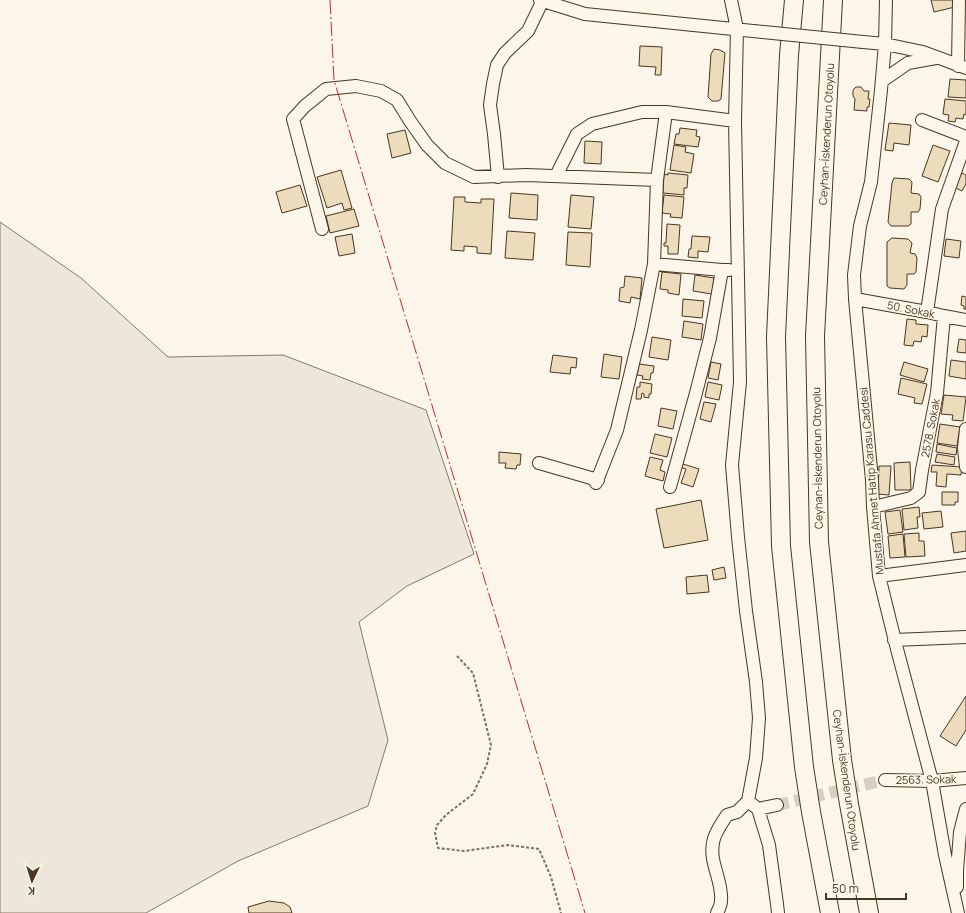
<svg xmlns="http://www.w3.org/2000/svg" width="966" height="913" viewBox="0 0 966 913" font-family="Manrope,sans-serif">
<rect width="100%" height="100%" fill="#fbf6e9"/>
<path fill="#ede6d9" stroke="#887966" d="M0,222L81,278L168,357L283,355L426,410L474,554L407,586L359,622L388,740L368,806L238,861L146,913H0Z"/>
<path fill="#ecdcbc" stroke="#4a3520" d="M931,0H954L955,7L934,12Z
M640,46L662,47L661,75H655L656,67L639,66Z
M714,49L720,50L725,53L721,99L718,101H712L708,97L711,54Z
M950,79L966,80V98L948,97Z
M856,87H861L864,91H869L868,99H870L869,107H867V111L854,110L855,99L853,96V90Z
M945,99L966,101V115L964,114L963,119L956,118L955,122L948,121L949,115L943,114Z
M889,123L911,125L909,145L894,143L893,151L885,150Z
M680,128L697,130L696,136L700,137L698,147L674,144L676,134H679Z
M405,130L411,153L392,158L387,134Z
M585,141L602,142L601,164L584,163Z
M674,145L686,147L685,152L694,154L691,173L670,170Z
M933,145L950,151L938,182L922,176Z
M341,170L352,208L344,210L342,203L327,208L317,177Z
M668,173L688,175L687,188H684V195L663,193L664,174L668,175Z
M962,173L966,175V184L962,191L954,187Z
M894,178L909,179L912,182L911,193L919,194L921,197L920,209L918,212H911V224L908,226H891L888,222L892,183Z
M300,185L307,206L282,213L276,192Z
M511,193L538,195L537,220L509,218Z
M571,195L594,197L591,229L568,227Z
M664,195L684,197L682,218L670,217L671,214L662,213Z
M454,197H465V202L481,203V199H494L491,254L477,253V247L464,246V251L451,250Z
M354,209L359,226L330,233L326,216Z
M667,224L680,225L678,254H668V246H664V243H666Z
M507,231L535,233L533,260L505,258Z
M568,232L592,233L590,267L566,265Z
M352,234L355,253L339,256L335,237Z
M692,236L710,237L708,252L698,251V258L688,257L689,249H691Z
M892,238L908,239L912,243L910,253L915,254L917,258L916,272L914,274H907V285L904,289L890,288L887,286V242Z
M946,239L961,241L959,258L944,256Z
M662,272L681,274L679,295L668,293V290L660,289Z
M695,275L714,278L712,294L693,291Z
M625,276L642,278L640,299L631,297L630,303L619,301L620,288L624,287Z
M962,296L966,297V309H964V306L961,305Z
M683,299L704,301L702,318L682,316Z
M907,319L916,320V324L928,325L927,337L922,336L921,342L914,341L913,346L904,345Z
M684,321L703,324L701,340L682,337Z
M652,337L671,340L668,360L649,357Z
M959,339L966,340V353L957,352Z
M604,354L622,357L619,379L601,377Z
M553,355L577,358L576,368L571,367L570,374L550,372Z
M951,360L966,362V379L949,376Z
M711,362L721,364L718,380L708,378Z
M904,362L928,369L924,382L900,375Z
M639,364L654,366L653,373H651L650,380L642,379L643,376L637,375Z
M901,378L927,384L922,404L914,403L915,398L898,394Z
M640,382L652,384L651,394H649V398L644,397V394L642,393L641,399H636L637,387H640Z
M708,382L722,385L719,400L705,397Z
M944,395L966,397L963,421L952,420L953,415L941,414Z
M704,402L716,404L711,422L700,419Z
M661,408L677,411L673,429L658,426Z
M940,424L960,427L957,446L937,443Z
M655,434L672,438L667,457L650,453Z
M937,444L957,448L956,455L936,452Z
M499,452L521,454L520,465H517L516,469L505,468L506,463H499Z
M937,454L955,457L954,465L935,462Z
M650,457L663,460L660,470L665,472L663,481L645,476Z
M910,462L911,490H895L894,463Z
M680,463L699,469L693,487L681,483L686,469L679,467Z
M932,465L962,467L961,475L947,474L946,487L936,486L937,472H931Z
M879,466H891L889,495L878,494Z
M942,492H958V502H955V505H942Z
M701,500L708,540L664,548L656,509Z
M919,507L920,517H917L918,528L904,530L902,509Z
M900,510L903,532L888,534L885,512Z
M941,511L943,527L924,529L922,513Z
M966,531V551L954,553L951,533Z
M919,533V541H924L925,556L906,557L904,534Z
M903,534L905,557L890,558L888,536Z
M724,567L726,578L714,580L712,570Z
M707,575L709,592L687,594L686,577Z
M966,696V730L956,746L940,736Z
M269,901L284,903L290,907L292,913H249L248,907Z"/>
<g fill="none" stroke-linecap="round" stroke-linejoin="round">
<path stroke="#d8cfc1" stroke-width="12" stroke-dasharray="12 6" stroke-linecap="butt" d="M777,805L885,780"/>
<defs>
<path id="minor" d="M540,0L585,14L753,31
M731,0L737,29L735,121L740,382L732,465L738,537L746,611L756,682L759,718L756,758L748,801
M886,0L885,44L881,90L871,182L860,226L854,275L855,299L872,480L873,507L879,576L897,649L932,781L945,855L958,913
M863,42L885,44L923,52L966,68
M958,66L959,0
M882,81L908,63L936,58
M922,120L966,137
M556,176L577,134L592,124L642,112H666
M498,177L494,134L490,105L493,84L497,65L505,53L528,31L542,2
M322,229L293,119L305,106L326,89L356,86L381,91L397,100L410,121L427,145L445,163L474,177L526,175L657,180
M654,264L722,270H729
M855,299L927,312L944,316L966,320
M927,312L942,209L966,141
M966,429L964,448L966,467
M539,463L598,480
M596,483L617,430L641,330L654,264L657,180L666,112L735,121
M670,487L696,393L710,338L722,270
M873,507L911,498L919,492L922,470L937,393L944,316
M879,576L966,565
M894,640L966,637
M885,780L932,781L966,778
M758,809L777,805
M957,887V871L960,832L966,809
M717,913C719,909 721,905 721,901C723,881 709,863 713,843C714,833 722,823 727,815L737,812L748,801L758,809L769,845L777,904L778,913"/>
<path id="highway" d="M794,0L789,55L776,337L781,546L804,767L811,812L830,913
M833,0L815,336L819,542L842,760L849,804L869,913"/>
</defs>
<use href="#minor" stroke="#4a3520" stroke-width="14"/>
<use href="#highway" stroke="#4a3520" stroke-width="20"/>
<path stroke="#7f6f5c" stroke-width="2" stroke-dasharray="3 2" stroke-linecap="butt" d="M457,656L473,673L491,745L487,764L473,794L446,815L437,825L435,833L438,848L464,851L508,845L539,849L551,877L561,913"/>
<use href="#minor" stroke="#fbf6e9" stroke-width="12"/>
<use href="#highway" stroke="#fbf6e9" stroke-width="18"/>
<defs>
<path id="minor-bridge" d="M753,31L863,42"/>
</defs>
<use href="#minor-bridge" stroke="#4a3520" stroke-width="14" stroke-linecap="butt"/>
<use href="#minor-bridge" stroke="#fbf6e9" stroke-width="12"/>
<path stroke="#c62828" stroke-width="1" stroke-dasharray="14 3 2 3" stroke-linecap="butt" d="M330,0L334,80L585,913"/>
</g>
<g text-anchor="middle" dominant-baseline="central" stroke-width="3" stroke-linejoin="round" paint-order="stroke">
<g font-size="11" fill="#4a3520" stroke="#fbf6e9">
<text transform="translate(826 134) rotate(-87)">Ceyhan-İskenderun Otoyolu</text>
<text transform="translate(911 309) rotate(11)">50. Sokak</text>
<text transform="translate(930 428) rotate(-79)">2578. Sokak</text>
<text transform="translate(817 458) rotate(-91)">Ceyhan-İskenderun Otoyolu</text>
<text transform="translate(871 481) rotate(-95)">Mustafa Ahmet Hatip Karasu Caddesi</text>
<text transform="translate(926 779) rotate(-1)">2563. Sokak</text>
<text transform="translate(847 780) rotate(82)">Ceyhan-İskenderun Otoyolu</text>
</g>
</g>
<g transform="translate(32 881) rotate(184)" stroke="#fbf6e9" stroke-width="3" paint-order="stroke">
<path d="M0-3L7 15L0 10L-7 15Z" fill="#4a3520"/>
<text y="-6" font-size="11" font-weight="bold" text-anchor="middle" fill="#4a3520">K</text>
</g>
<path d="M826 893v6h80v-6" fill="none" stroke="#4a3520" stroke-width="2"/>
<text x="832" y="893" font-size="12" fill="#4a3520" stroke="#fbf6e9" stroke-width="3" paint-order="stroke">50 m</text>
</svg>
